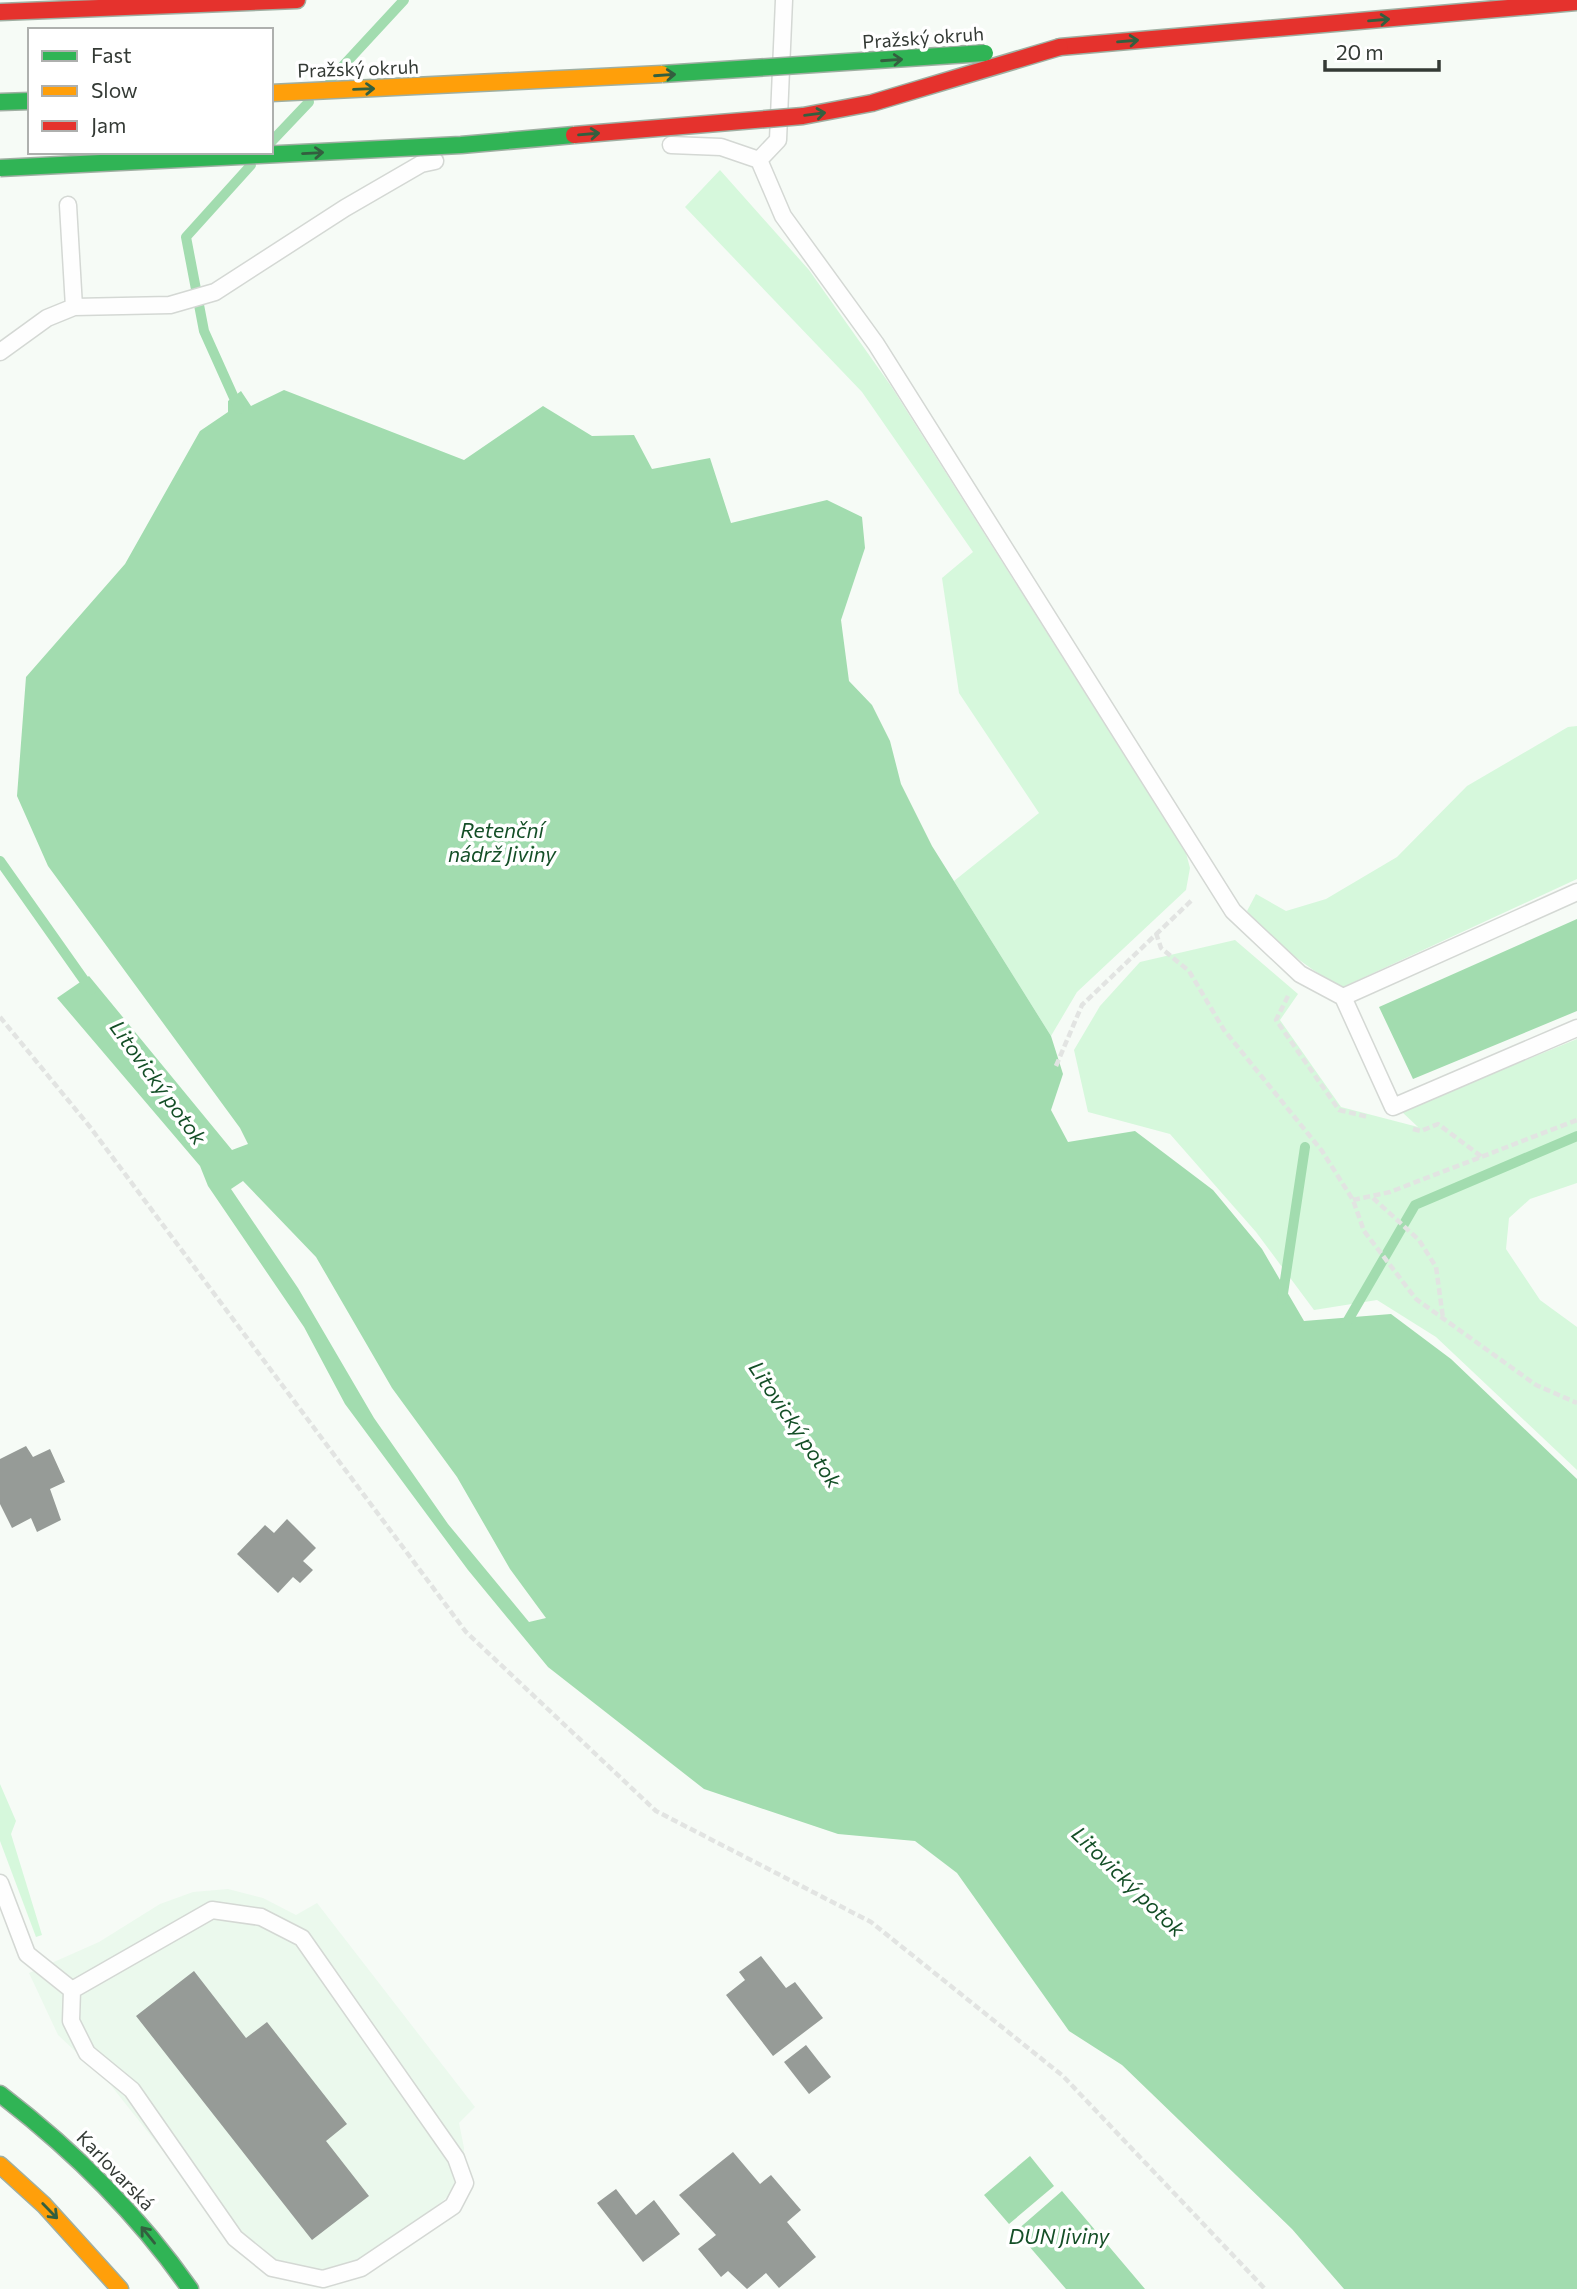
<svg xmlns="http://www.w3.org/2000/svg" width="1577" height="2289" viewBox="0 0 1577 2289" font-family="Commissioner,sans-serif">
<rect width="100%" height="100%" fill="#f6fbf6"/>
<path fill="#ebf9ed" d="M228,1889L263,1898L296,1915L317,1903L475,2107L459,2123L464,2148L463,2173L451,2194L370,2261L300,2280L276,2278L255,2267L109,2083L58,2035L29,1973L99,1942L160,1904L193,1892Z"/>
<path fill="#d6f8dc" d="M720,170L809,270L891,386L1186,853L1190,868L1186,890L1077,992L1051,1036L954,881L1039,813L959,693L942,578L973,552L862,392L685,207Z
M1577,726V879L1343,987C1304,968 1277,943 1247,911L1256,894L1286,911L1326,899L1397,857L1467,786L1568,727Z
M1235,940L1298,994L1280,1020L1341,1107L1418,1127L1401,1111L1577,1039V1183L1530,1199L1509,1218L1506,1249L1540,1300L1577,1327V1470L1436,1337L1377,1300L1314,1310L1256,1232L1170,1134L1088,1112L1074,1050L1100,1006L1140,962Z
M0,1784L16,1821L11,1834L42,1935L36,1937L0,1841Z"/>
<path fill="#a2dcaf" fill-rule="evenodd" d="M284,390L464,460L543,406L592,436L634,435L652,469L710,458L731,523L827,500L862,517L865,548L841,620L849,681L872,705L890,741L901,784L932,846L1051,1036L1063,1074L1051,1110L1068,1142L1135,1131L1213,1190L1262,1249L1304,1321L1391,1314L1451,1359L1577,1479V2289H1344L1292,2229L1122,2065L1069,2031L957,1873L915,1841L838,1834L704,1789L548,1667L468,1570L345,1404L304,1327L208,1186L200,1166L57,998L89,976L232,1150L248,1144L240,1128L48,866L17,796L26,677L125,564L200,431L228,412V401L241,391L251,406ZM243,1181L316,1257L392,1388L457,1477L510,1569L546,1618L529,1622L448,1524L374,1418L298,1288L231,1189Z
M1577,919V1011L1413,1079L1379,1007Z
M1030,2156L1054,2186L1009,2224L984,2195Z
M1062,2191L1145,2289H1066L1016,2231Z"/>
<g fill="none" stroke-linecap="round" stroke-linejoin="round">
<path stroke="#a2dcaf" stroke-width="10" d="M330,80L404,0
M271,142L309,102
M239,409L204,331L186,237L251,165
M0,861L91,990
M1282,1300L1305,1147
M1343,1329L1415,1205L1577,1136"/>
</g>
<path fill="#969b97" d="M26,1446L33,1457L50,1449L65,1482L50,1489L61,1520L37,1532L31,1518L12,1528L0,1504V1459Z
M287,1519L316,1548L303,1561L313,1570L300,1583L293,1577L278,1593L237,1554L265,1525L274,1533Z
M761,1956L786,1988L795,1982L823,2018L773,2056L726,1995L745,1980L739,1972Z
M194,1971L246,2038L267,2022L347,2124L326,2141L369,2196L312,2240L136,2016Z
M806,2045L831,2077L809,2094L784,2062Z
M733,2152L760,2184L771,2175L801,2210L787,2222L816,2257L779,2288L766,2273L747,2289L728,2271L721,2277L698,2249L716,2235L679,2195Z
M616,2189L636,2215L654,2200L680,2234L643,2262L597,2203Z"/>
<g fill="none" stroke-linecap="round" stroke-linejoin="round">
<defs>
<path id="lane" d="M671,145L721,147L759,160L783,216L876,344L1233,911L1300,974L1343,997L1393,1107L1577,1028
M759,160L778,140L784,0
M68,205L74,307
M0,352L47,318L74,307L170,305L215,292L345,208L421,164L435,161
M1343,997L1577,892
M0,1883L27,1954L72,1990
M212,1910L261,1917L302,1938L456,2158L465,2183L453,2206L361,2268L323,2279L272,2268L235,2238L132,2090L87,2053L71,2021L72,1990Z"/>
<path id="fast" d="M0,102L30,101
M0,2094C73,2150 137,2213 190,2289"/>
<path id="slow" d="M0,2165L44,2205L120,2289"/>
<path id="jam" d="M0,12L297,0
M1060,47L1577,2"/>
</defs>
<use href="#lane" stroke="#d4d8d4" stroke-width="19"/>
<use href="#fast" stroke="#9fafa2" stroke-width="19"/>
<use href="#slow" stroke="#9fafa2" stroke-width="19"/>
<use href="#jam" stroke="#9fafa2" stroke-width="19"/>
<path stroke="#e2e4e2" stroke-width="4.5" stroke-dasharray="7 3.5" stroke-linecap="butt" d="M1156,933L1161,948L1189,971L1224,1030L1322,1151L1353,1200L1364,1231L1416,1299L1536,1385L1577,1403
M1288,996L1276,1020L1339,1110L1368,1117
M0,1017L90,1127L466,1632L656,1811L871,1922L1063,2076L1265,2289
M1056,1066L1082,1005L1193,899
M1413,1129L1421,1131L1438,1124L1482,1157
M1373,1198L1419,1240L1436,1267L1443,1318
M1353,1200L1390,1192L1577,1120"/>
<use href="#lane" stroke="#fefefe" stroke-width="16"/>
<use href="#fast" stroke="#30b455" stroke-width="16"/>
<use href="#slow" stroke="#ff9f0a" stroke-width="16"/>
<use href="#jam" stroke="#e5322d" stroke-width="16"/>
<defs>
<path id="fast-bridge" d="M662,74L985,53
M0,168L461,145L574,135"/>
<path id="slow-bridge" d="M271,93L662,74"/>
<path id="jam-bridge" d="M574,135L803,116L872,103L1060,47"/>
</defs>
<use href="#fast-bridge" stroke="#9fafa2" stroke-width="19" stroke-linecap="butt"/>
<use href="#slow-bridge" stroke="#9fafa2" stroke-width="19" stroke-linecap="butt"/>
<use href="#jam-bridge" stroke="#9fafa2" stroke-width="19" stroke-linecap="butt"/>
<use href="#fast-bridge" stroke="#30b455" stroke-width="16"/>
<use href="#slow-bridge" stroke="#ff9f0a" stroke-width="16"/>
<use href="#jam-bridge" stroke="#e5322d" stroke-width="16"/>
</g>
<defs><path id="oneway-shaft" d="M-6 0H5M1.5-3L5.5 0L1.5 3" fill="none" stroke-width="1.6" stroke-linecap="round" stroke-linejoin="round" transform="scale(1.75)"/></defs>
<g stroke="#335f3f">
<use href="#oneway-shaft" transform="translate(1379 20) rotate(-5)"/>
<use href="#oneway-shaft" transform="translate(1128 41) rotate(-5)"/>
<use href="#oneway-shaft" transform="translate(892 60) rotate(-4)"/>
<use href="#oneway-shaft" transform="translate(665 75) rotate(-4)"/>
<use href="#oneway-shaft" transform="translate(364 89) rotate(-2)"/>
<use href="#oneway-shaft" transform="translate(815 114) rotate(-7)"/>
<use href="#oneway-shaft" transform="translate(589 134) rotate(-5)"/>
<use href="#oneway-shaft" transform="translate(313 153) rotate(-3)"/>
<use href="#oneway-shaft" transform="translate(50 2211) rotate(46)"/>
<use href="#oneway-shaft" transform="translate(148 2235) rotate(-129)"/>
</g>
<g text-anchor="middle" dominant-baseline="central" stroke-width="7" stroke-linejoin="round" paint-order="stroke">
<g font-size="19" fill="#343a35" stroke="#fff">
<text transform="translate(923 37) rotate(-4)">Pražský okruh</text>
<text transform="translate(358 68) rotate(-2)">Pražský okruh</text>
<text transform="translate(116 2170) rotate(46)">Karlovarská</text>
</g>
<g font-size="21" font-style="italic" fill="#144f27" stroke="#fff">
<text x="502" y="829">Retenční<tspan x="502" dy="24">nádrž Jiviny</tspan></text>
<text transform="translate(159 1082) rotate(54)">Litovický potok</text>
<text transform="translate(796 1424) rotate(56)">Litovický potok</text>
<text transform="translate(1129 1881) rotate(44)">Litovický potok</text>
<text x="1059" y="2235">DUN Jiviny</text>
</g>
</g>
<rect x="28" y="28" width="245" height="126" fill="#ffffff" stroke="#aeb0ae" stroke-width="2"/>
<rect x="42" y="51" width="35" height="10" fill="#30b455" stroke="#aeb0ae" stroke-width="2"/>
<text x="91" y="63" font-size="21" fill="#343a35">Fast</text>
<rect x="42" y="86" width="35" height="10" fill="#ff9f0a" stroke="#aeb0ae" stroke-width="2"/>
<text x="91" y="98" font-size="21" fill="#343a35">Slow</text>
<rect x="42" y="121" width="35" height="10" fill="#e5322d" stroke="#aeb0ae" stroke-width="2"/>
<text x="91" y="133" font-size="21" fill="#343a35">Jam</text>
<path d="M1325 60v10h114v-10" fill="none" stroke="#343a35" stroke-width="3.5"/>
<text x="1336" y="60" font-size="21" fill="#343a35" stroke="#ffffff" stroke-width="5" paint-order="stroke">20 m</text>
</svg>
